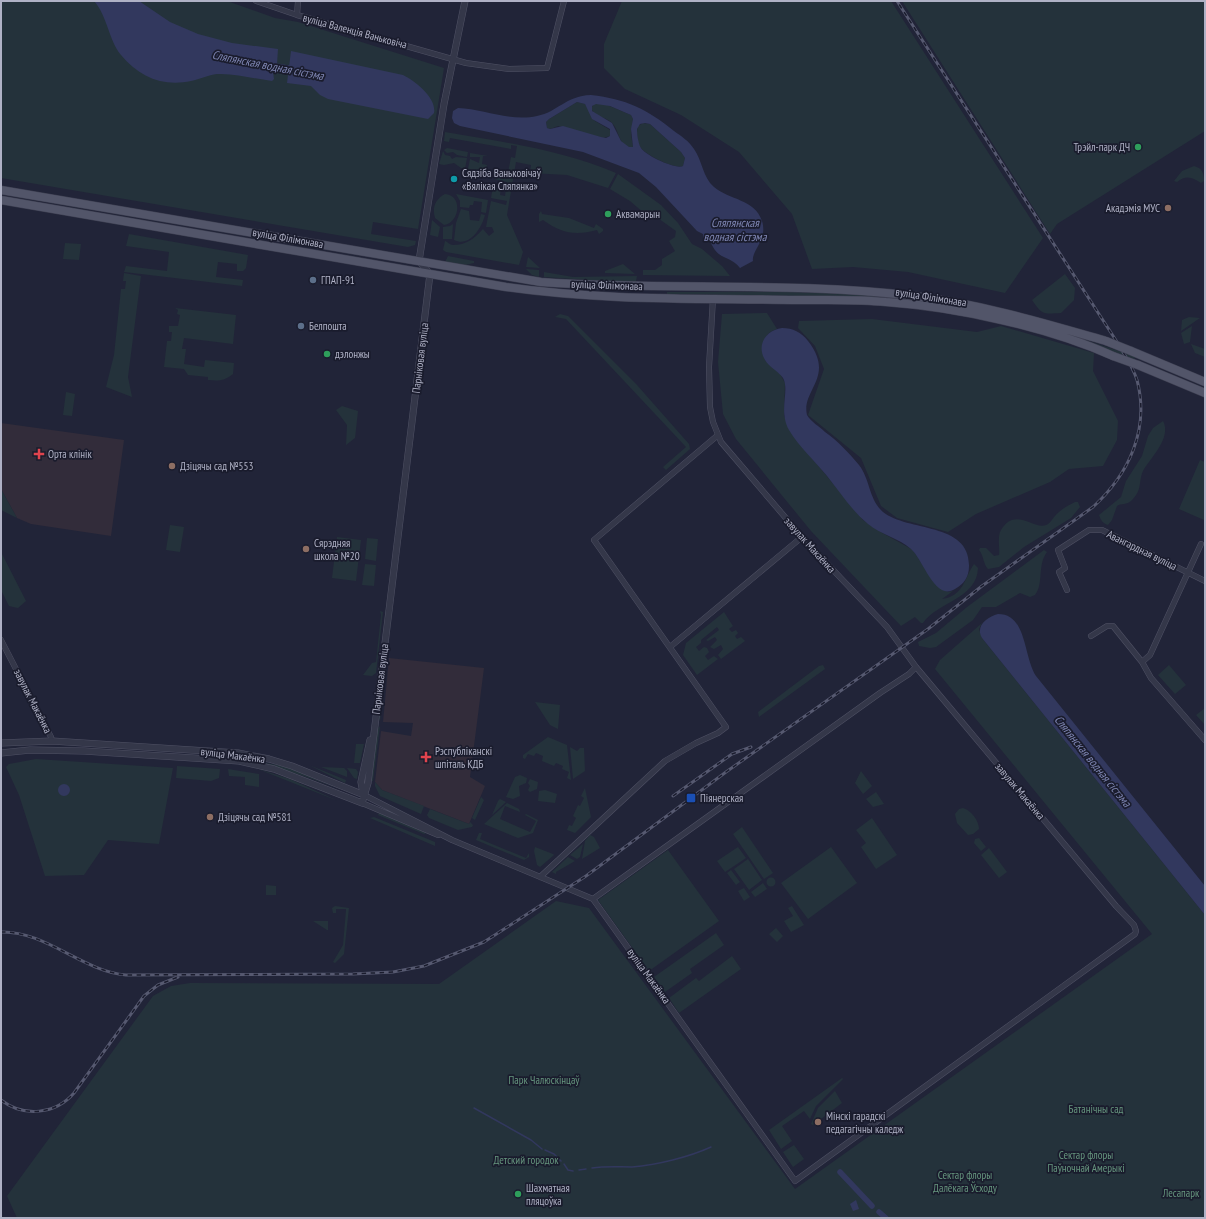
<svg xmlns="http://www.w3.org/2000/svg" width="1206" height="1219" viewBox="0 0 1206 1219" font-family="'PT Sans Narrow',sans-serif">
<rect width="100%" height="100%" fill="#212438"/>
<path fill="#322c3a" d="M1,423L124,440L111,536L31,524L17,518L1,489Z
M389,658L484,668L470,777L485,786L469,824L382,790L375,782L381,731L411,736L413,723L383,722Z"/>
<path fill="#24323b" d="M1,1H227L275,18L298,22L444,68L418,229L373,222L371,234L416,241L415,245L408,247L1,178Z
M622,1H891L1043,238L1005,293L908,272L853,267L812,269L792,214L739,152L681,115L625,89L604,68V44Z
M902,1H1205V131L1057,224L1050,234Z
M577,102L585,104L595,121L610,130V136L603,138L558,126L550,129L547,128L546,122L549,119Z
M594,104H605L631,115L633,119L631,134L633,147L629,148C617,142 620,130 611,122C605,117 593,116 591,108Z
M643,123L650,124L681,152L685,158L683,166C676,170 646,155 641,148C637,143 636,132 638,126Z
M445,132C503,142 562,150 616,173L608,188L567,175L530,173L531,165L516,162L507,215L523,252L519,265L446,252L443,250L445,241C448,242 450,245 453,245C466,245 474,239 483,229L489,236L494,232L492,227H486L491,201L506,205L507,201L491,198L493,187L501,189L500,195L505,196L507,182L494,179V176L507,178L511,157L515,158L517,146L511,145V149L450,138L449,142L444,141Z
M447,148L468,152L467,157L457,155L453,152L447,153L444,150Z
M443,151L445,155L450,156L452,159L456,157L467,158L465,169L461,168L454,163L444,165L439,164Z
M470,153L488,156H483L482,164L487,165L486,172L468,169L470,159L479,163L480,157H470Z
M1194,166C1202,168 1204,173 1204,181L1201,183C1192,177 1186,175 1177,182L1174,181L1182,171Z
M618,174L661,205L678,223L692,244L702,249L722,266L730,276L643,275V270H655L662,265V259L675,251L669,241L675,237L676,231L655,216L651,219L630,201L610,189Z
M445,194C463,195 460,223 444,225L435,218C432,208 435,199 445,194Z
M456,194L488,200L486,213L481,212L482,202L474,201L473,205H470L469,208L460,207V201Z
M461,209L469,211L470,220L479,221L481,214L485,215C482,227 470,248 454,240L456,223Z
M541,211L542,214L569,218L594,228L596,224L603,229V231L599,234L597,230C575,236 561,233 543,220L539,222V214Z
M432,220L440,227L438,237L430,235Z
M453,224L452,239H443V227L450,226Z
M129,234L248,255L246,268L243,271H237V264L218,262L216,277L243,280L242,286L124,272L126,266L167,271L169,252L126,246Z
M65,243L81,244L79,260L63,259Z
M448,256L474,261V263L465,265L445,262Z
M528,257L540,268L526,267Z
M623,264L635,274L605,273V271Z
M526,269L539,270V277L532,275Z
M544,272L573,277L637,276L636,281L632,283L544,277Z
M124,273L141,276L128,377L132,397L106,387L114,355L121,289H125L126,281H123Z
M1065,274L1075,288L1074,300L1061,313C1043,314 1042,315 1032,300Z
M667,292C753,292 841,289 927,301C992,310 1060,331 1122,352L1134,356L1135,359L1032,326L864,297L667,294Z
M175,308L236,315L233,344L184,338L182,349H186L184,364L204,367L205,360L234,363L233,374C224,381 219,381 208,380V377L188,375L184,369L164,367L167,341H171L172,332H169V326H178L180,315L177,314L178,310Z
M767,313L777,329C761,334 764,346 765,360L780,374L785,383L784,416L793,435L863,520L879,531L913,550L933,581L948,592L953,591L942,599C964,596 964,578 974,564L978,568C977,599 937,602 923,623H921L915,617L901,626L811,531L736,439L723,414L718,362L722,314Z
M560,314L568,316L637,385L689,444L690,449L666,470L663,467L686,447L566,319L555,317Z
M1189,317L1200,318L1181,331L1182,320Z
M872,319L977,332L1001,326L1094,353L1093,371L1118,421L1117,440L1103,466L1069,469L1050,482L976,514L948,532L897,518L881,506L861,458L808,415L824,369L815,346L798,328L799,321Z
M1192,326L1190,342L1184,344L1181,333Z
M1191,344L1205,349V357L1195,353Z
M66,392L75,394L72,416L63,415Z
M342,406L358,411L355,438L346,445L347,425L336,410Z
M1163,421C1172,438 1150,458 1143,471C1138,482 1143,490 1131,501C1127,505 1121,503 1117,506L1112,520L1108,525C1102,523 1101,520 1099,515L1121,497L1126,481L1142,456L1148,436L1153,428Z
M1200,460L1205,462L1204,520L1179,509Z
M1,489L17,518L1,510Z
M1075,502H1078L1080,507L1071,518L1024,547L999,567L988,569C983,564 984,556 979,550L980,548H986L994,556L999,555C1000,549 997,536 1001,530C1015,506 1034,530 1046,525C1050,524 1052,519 1055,516C1060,510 1067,506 1075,502Z
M170,525L184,527L180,552L166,550Z
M337,537L361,540L356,581L332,578Z
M367,538L378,539L376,561L365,559Z
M1044,550L1047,552C1037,565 1044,584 1035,595L1030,597L1020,593L996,607H982L973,620L936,647L930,648L919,646L918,642L936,633L967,607Z
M1,552L26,601L18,608L9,606L1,590Z
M365,564L376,565L374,586L362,585Z
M380,611L383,612L376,673L372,676L363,675L372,663L376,662L381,615Z
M724,612L733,626L729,629L732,632L736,630L738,633L735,636L737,639L741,637L745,641L721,659L718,655L723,649L721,645L714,649L710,647L717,640L715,637L708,641L706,640L719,630L717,627L701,640V643L696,647L699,651L704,647L707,648L709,652L705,656L708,660L714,656L718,659L697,675L683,655L686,643Z
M982,623L979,629L982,638L1205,915V1218H17L7,1196L153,996L171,986L190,983L439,984L556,901L589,908L795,1189L1152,934L935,669L940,660Z
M823,665L825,669L759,717L758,712L819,666Z
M1169,665L1186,685L1175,694L1158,675Z
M385,677L380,721L379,718L383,679Z
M535,702L560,705L558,729L550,725Z
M1205,708V725L1196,715Z
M380,726L373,781H371L377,730Z
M548,737L567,745L571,780L567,778L569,772L562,769L563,766L556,763L554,766L542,761L543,756L536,753L534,756L528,754L525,759L523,758V755Z
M356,744H364L360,763H354Z
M570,747L577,751L580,748H584L585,771L573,779Z
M233,758L284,766L343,791C307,776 271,765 233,758Z
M36,759L173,768L159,844L108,840L84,875L45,876L19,795L6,767L9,764Z
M309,765L346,780L345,783Z
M177,766L220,769L219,778L211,781L176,778Z
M321,767L344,768L347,771V777Z
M347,768L356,769L358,772L357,779L354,778Z
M228,769L259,774V787L245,785V777L229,776Z
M258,769L290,779L338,801Z
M861,771L872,786L863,794L855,783Z
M520,775L527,778L526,783L519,786L520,796L513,799L506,797L515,777Z
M530,779L538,782L537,789L530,792L528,790L530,786L528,783Z
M375,782L382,790L424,806L421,814L380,796L375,786Z
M585,788L591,817L575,833L567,830L569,825L572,826L576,818L573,816L578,805L580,806L584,798L581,796Z
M545,790L557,794L555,803L538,801L539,791Z
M876,792L884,804L873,807L866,799Z
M481,797L484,800L475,820L472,818Z
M500,799L506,802L492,815L498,801Z
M507,803L519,809L520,812L505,806L500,819L530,832L536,821L525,815L526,814L538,820L533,833L518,838L484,824Z
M963,808C971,810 979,821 979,829L973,834L968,835L957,823L955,814L959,809Z
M430,809L469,824L470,822L473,825L472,827L458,830L429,818L427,815Z
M379,813L426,833L424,834L378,815Z
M374,817L435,842V846L370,818Z
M872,818L897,855L876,869L861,847L866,843L856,830Z
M742,827L773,873L764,879L733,834Z
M479,833H482L480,839L526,858L529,853V857L524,860L476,840Z
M590,835L594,837L600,848L582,859L585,841Z
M979,838L986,847L981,851L974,843L975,839Z
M583,844L580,857L577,859L570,855Z
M535,847L553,854L554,855L540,867L537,865L534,851Z
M738,847L746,858L725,872L717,861Z
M831,847L857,883L808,919L781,883Z
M989,848L1007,872L999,878L981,855Z
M668,850L719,921L649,971L598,900Z
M568,857L575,861L556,872V874L552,872Z
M748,859L762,880L749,890L734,869Z
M731,870L740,882L736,885L727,873Z
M766.5 882a4.5 4.5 0 1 1 9 0a4.5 4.5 0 1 1-9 0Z
M763,883L767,889L755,897L751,892Z
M266,885L276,886V895H266Z
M744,888L750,897L744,901L738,891Z
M335,906L349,908L344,954L335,963L333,962L343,945L346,910V909H336V913H333L332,908Z
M792,906L804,925L791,932L784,921L793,916L788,908Z
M313,921H328V930H327Z
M776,928L783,936L777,942L769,934Z
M716,933L724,945L690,969L692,973L665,992L654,977Z
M732,956L741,969L679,1013L669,998L696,978L699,981Z
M842,1078L843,1079L816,1106L810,1119L804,1111L782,1126L792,1141L781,1149L769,1130Z
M835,1091L842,1103L813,1125L811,1124L818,1108Z
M794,1145L804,1159L793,1167L783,1152Z"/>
<path fill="#32385e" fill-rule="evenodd" d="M94,1H139L170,22L198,34L232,43L278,49L277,64L275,65L276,68L273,72L274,79L272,81C254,79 235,73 217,74C208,75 200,79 191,81C163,87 139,77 121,55C108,39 108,17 94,1Z
M291,51L403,75C415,81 437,98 434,113L428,119L328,99L320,95L311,86L287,83Z
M591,95C626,99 647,109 674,131C681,136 689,141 694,149C702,160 703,178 714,187C729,200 755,199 762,221C768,240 751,251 753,261L740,268C729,254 716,262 709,237L707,239H703V234L697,231L656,187L639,173L583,152L460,126L454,123L452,118L453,111L458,108C484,109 511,122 537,116C558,112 565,96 591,95ZM577,102L585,104L592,119L610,129V136L606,138L601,137L563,126L550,129L547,128L546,122L549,119ZM596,104L610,106L631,115L633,119L631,129L633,147H629L621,141L612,123L592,111V106ZM645,123L650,124L681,152L685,158L683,166C676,170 645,155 641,148C638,143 637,134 637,129L640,124Z
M782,328C793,328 801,332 808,341C836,377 801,390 807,415C811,422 819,426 825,432C838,441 849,453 859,465C870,479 869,500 883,512C908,532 970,522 969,566C969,577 964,584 955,589C935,602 923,559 911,549C899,538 881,535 868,524C852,511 840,492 827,476C815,461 799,447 789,430C778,410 790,391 783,378C778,371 769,367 765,360C756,345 766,330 782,328Z
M998,614C1027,614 1023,655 1036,676L1205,886V915L982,638C975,626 987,617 998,614Z
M58 790a6 6 0 1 1 12 0a6 6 0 1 1-12 0Z
M856,1200L859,1209L853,1211L850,1204Z"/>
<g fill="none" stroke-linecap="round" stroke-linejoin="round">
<path stroke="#32385e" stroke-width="1.5" d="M474,1108L531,1140L542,1149
M545,1150L554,1154L561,1161
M564,1164L568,1170L573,1171
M592,1168C606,1166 618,1167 632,1167C657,1165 689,1157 711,1147
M579,1170L586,1169"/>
<path stroke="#32385e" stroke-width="5.5" d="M268,65L295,69
M840,1172L872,1206
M879,1212L886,1218"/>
<defs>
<path id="minor" d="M256,1L297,15L466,63L509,69L547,68L564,1
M297,15L298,1
M1067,590L1059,572L1065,568L1058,550L1089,530H1102L1205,581
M1091,636L1107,626H1113L1142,662L1151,678L1205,740
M1,640L51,737L52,741
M670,647L802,537
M1142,662L1150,655L1201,544
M364,795L452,840L593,899L795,1181L1135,934L1136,931L1134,925L1116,906L916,667L887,627L802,537L721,442L713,422L710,407L709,367L713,298
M362,803L438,835
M540,877L665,761L696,743L718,733L726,727L594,540L718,435
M593,899L880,693L909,674L916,667"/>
<path id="tertiary" d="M1,743L52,741L238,753L269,759L292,766L364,795
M1,753L30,750L84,751L239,761L274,769L362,803L368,783L430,274L419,261L444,104L465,1
M363,793L361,782L370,740"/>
<path id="primary" d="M1,190L541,282C665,291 791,281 915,296C980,304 1043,323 1106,341
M1,200L506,287C603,301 701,298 799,300C828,300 857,299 886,302C957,307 1048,327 1113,356
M1131,351L1205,382
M1138,365L1205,393"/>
</defs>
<use href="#minor" stroke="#4f5164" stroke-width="6"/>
<use href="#tertiary" stroke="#4f5164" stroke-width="7"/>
<use href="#primary" stroke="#3e4052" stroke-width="9"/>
<use href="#minor" stroke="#343749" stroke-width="5"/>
<use href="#tertiary" stroke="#343749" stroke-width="6"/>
<use href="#primary" stroke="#525569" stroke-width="8"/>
<defs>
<path id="rail" d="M673,796L732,754L751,747
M1,932C46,931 82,971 126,975L353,974L393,972L424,966L484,942L586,876L726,772L928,629L982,586L1093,507C1129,474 1150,429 1137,380C1133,367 1124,354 1117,342L897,1
M1,1100C24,1118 56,1114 74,1093L144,996L158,985L178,977"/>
</defs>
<use href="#rail" stroke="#565970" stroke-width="3"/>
<use href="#rail" stroke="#1a1c2d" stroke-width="1.5" stroke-dasharray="4.5" stroke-linecap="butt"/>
<defs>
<path id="primary-bridge" d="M1106,341L1131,351
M1113,356L1138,365"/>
</defs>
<use href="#primary-bridge" stroke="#3e4052" stroke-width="9" stroke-linecap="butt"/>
<use href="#primary-bridge" stroke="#525569" stroke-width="8"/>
</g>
<g fill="#2e9e5b" stroke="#1a1c2d" stroke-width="1.5">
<circle cx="1138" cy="147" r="4"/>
<circle cx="608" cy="214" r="4"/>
<circle cx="327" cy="354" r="4"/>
<circle cx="518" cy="1194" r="4"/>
</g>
<circle fill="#0f9aa8" stroke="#1a1c2d" stroke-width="1.5" cx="454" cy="179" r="4"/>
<g fill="#8d6e63" stroke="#1a1c2d" stroke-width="1.5">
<circle cx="1168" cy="208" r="4"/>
<circle cx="172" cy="466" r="4"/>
<circle cx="306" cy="549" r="4"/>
<circle cx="210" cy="817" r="4"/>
<circle cx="818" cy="1122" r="4"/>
</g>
<g fill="#5c6f8a" stroke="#1a1c2d" stroke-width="1.5">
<circle cx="313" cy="280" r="4"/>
<circle cx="301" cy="326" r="4"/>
</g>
<g fill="#e0444e" stroke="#1a1c2d" stroke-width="1.5">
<path d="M37 448h4v4h4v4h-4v4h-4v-4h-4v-4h4z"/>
<path d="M424 751h4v4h4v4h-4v4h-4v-4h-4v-4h4z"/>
</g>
<rect fill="#1a4fb4" stroke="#1a1c2d" stroke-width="1.5" x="686" y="793" width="10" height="10" rx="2"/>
<g text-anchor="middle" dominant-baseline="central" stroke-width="3.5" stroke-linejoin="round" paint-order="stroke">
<g font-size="11" fill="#afb1c5" stroke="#1a1c2d">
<text transform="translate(355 31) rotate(15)">вуліца Валенція Ваньковіча</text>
<text transform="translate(288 238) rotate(10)">вуліца Філімонава</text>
<text transform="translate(607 285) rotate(2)">вуліца Філімонава</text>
<text transform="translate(931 297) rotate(9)">вуліца Філімонава</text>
<text transform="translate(420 358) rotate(-83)">Парніковая вуліца</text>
<text transform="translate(810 545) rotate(48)">завулак Макаёнка</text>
<text transform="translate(1142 550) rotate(26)">Авангардная вуліца</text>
<text transform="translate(380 679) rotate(-83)">Парніковая вуліца</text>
<text transform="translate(33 701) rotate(63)">завулак Макаёнка</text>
<text transform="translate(233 755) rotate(7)">вуліца Макаёнка</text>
<text transform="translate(1020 791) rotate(50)">завулак Макаёнка</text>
<text transform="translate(649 976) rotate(54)">вуліца Макаёнка</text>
</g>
<g font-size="11" fill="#afb1c5" stroke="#1a1c2d" text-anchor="start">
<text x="1130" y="147" text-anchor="end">Трэйл-парк ДЧ</text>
<text x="462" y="173">Сядзіба Ваньковічаў<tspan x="462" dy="13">«Вялікая Сляпянка»</tspan></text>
<text x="1160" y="208" text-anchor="end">Акадэмія МУС</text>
<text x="616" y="214">Аквамарын</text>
<text x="321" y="280">ГПАП-91</text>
<text x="309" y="326">Белпошта</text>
<text x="335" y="354">дэлонжы</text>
<text x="48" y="454">Орта клінік</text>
<text x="180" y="466">Дзіцячы сад №553</text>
<text x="314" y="543">Сярэдняя<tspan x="314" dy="13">школа №20</tspan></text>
<text x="435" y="751">Рэспубліканскі<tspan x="435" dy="13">шпіталь КДБ</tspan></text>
<text x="700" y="798">Піянерская</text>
<text x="218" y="817">Дзіцячы сад №581</text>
<text x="826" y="1116">Мінскі гарадскі<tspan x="826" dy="13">педагагічны каледж</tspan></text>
<text x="526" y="1188">Шахматная<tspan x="526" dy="13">пляцоўка</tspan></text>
</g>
<g font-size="11" fill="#66967e" stroke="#1a1c2d">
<text x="544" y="1080">Парк Чалюскінцаў</text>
<text x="1096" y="1109">Батанічны сад</text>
<text x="1086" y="1155">Сектар флоры<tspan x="1086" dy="13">Паўночнай Амерыкі</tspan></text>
<text x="526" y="1160">Детский городок</text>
<text x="965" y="1175">Сектар флоры<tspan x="965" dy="13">Далёкага Ўсходу</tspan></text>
<text x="1181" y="1193">Лесапарк</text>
</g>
<g font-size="12" font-style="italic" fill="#7e85b2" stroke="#1a1c2d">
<text transform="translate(268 65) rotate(11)">Сляпянская водная сістэма</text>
<text x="735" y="222">Сляпянская<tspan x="735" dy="14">водная сістэма</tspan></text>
<text transform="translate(1093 761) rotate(51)">Сляпянская водная сістэма</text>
</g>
</g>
<rect width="1206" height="1219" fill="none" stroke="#afb1c5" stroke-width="4"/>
</svg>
